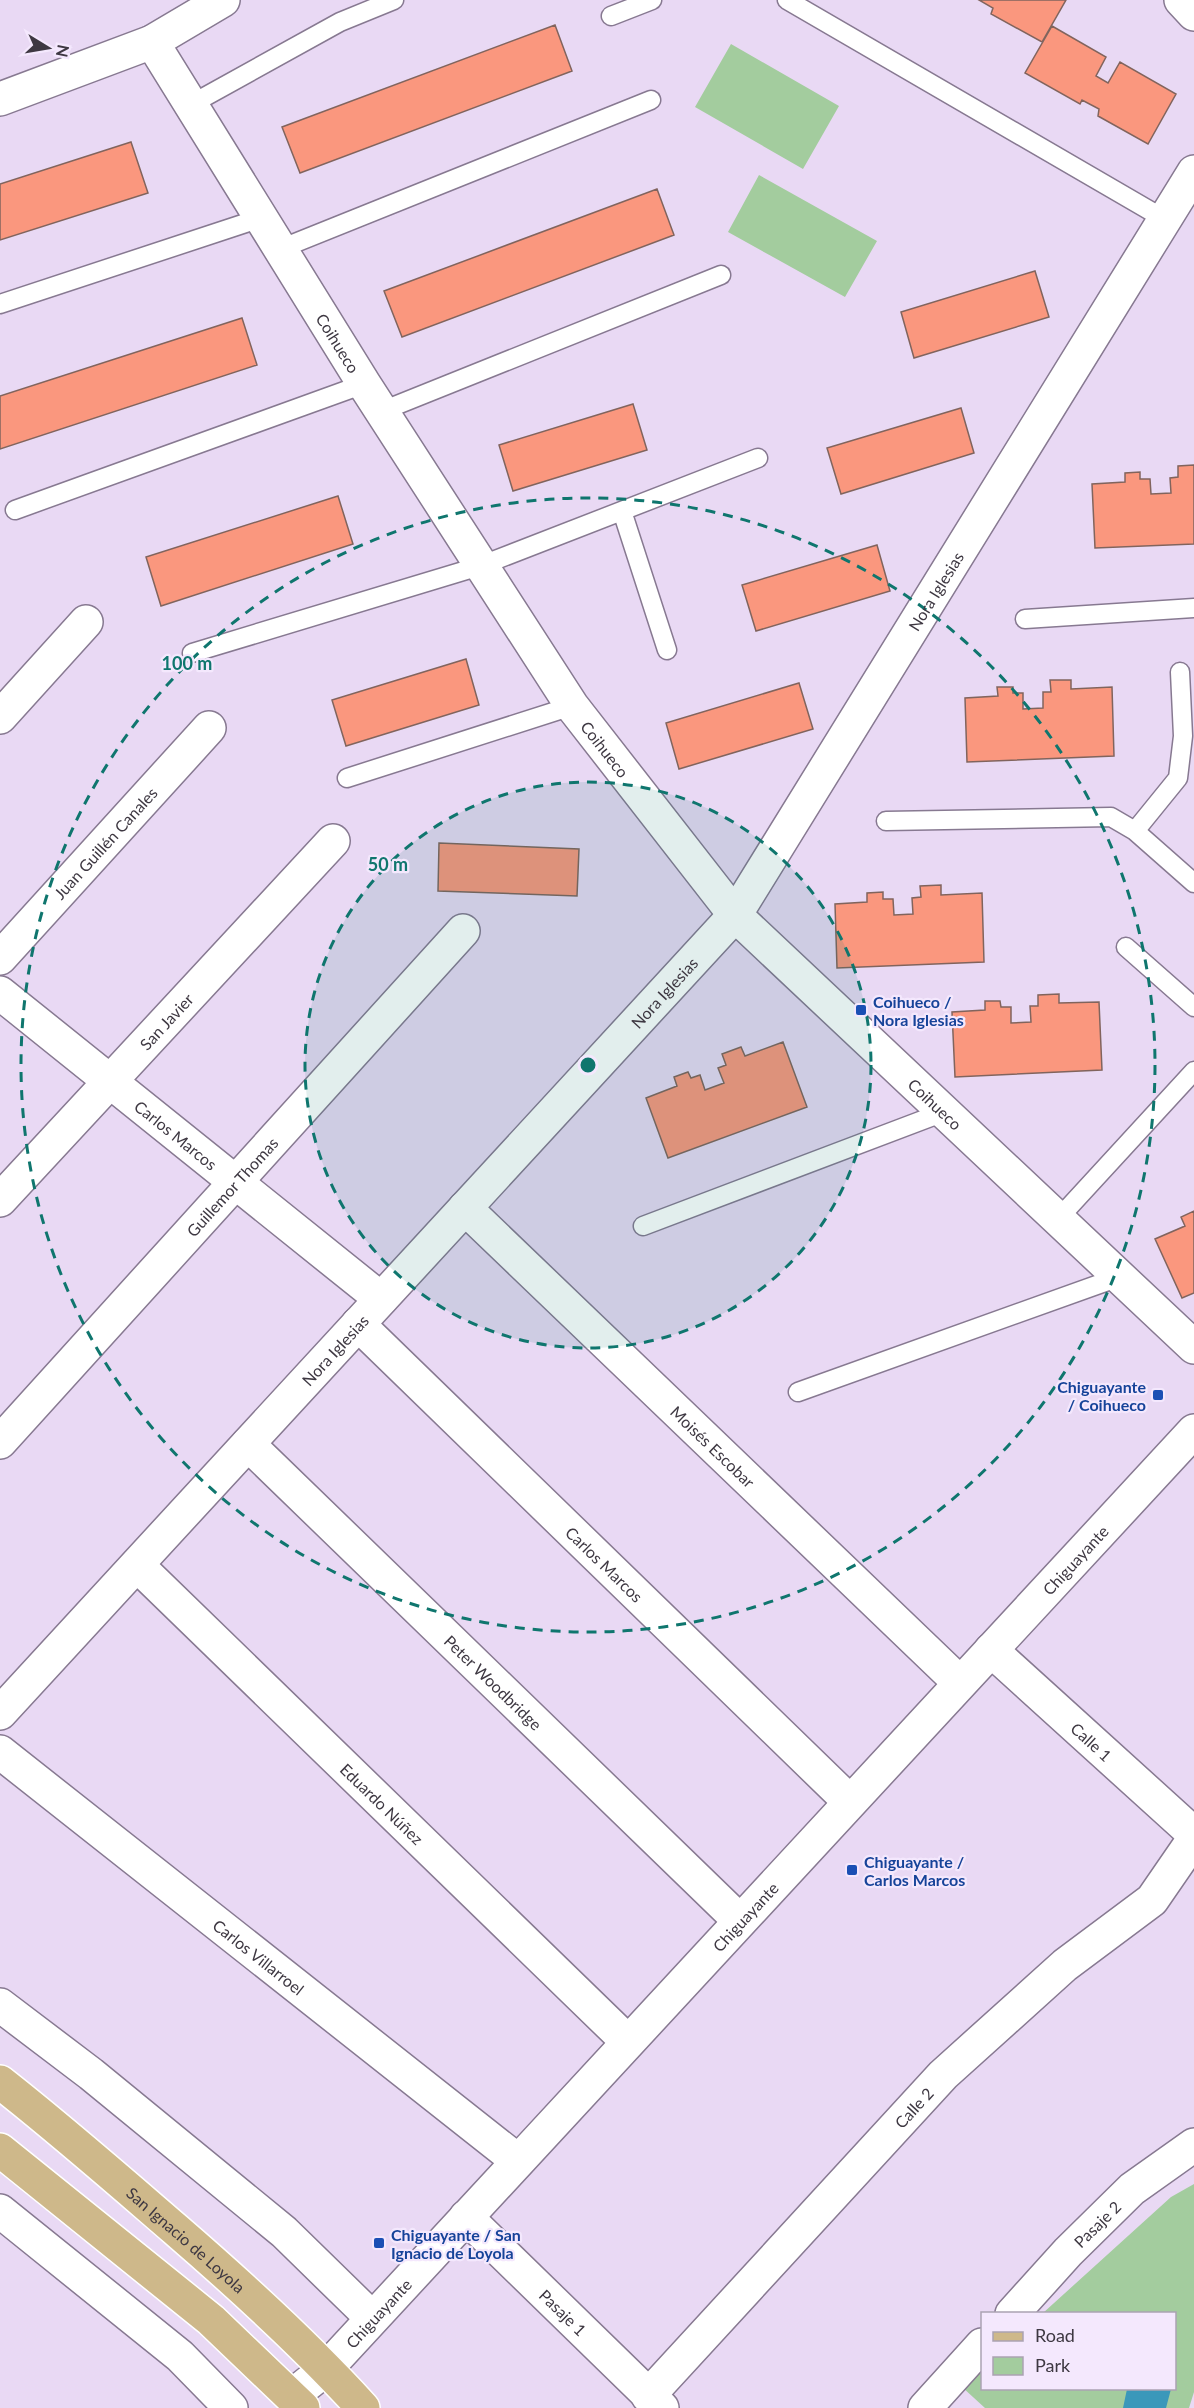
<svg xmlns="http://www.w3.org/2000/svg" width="1194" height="2408" viewBox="0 0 1194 2408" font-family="Lato,sans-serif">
<rect width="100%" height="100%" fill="#e9d9f4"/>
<path fill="#a3cc9e" d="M731,44L839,106L803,169L695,107Z
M759,175L877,241L845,297L728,232Z
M1194,2184V2392L1189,2408H985L962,2387L982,2368V2388H1174V2314L1043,2313L1171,2197Z"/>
<path fill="#3a98ba" d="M1127,2389V2388L1171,2389L1166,2408H1123Z"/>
<path fill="#fa977e" stroke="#81645d" stroke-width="1.5" d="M979,0H1066L1042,42L991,14L993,8Z
M555,25L572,71L300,173L282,127Z
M1052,26L1106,57L1096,76L1108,83L1120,62L1176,94L1148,144L1098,116L1099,109L1082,100L1080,104L1025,73Z
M131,142L148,193L0,240V184Z
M657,189L674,235L402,337L384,291Z
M1035,271L1049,317L914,358L901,312Z
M242,318L257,365L0,449V396Z
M633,404L647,450L513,491L499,445Z
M961,408L974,453L841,494L827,448Z
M1194,465V544L1095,548L1092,484L1125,482V473L1140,472V479H1150L1151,494L1171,493L1170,478L1178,477V466Z
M338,496L353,544L161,606L146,557Z
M877,545L890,591L756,631L742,585Z
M466,659L479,705L346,746L332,700Z
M1050,680H1071V689L1112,687L1114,756L967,762L965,698L998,696L997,687H1013V693H1023V709L1043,708V692H1051Z
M799,683L813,729L679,769L666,723Z
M439,843L579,849L577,896L438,891Z
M941,885V895L982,893L984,962L837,968L835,904L867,902V893L883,892V899H893L894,915L913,914L912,898L921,897L920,886Z
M1059,994V1003L1099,1002L1102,1070L955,1077L952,1012L985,1010V1001H1000L1001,1007H1011V1023L1031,1022L1030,1006H1038V995Z
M783,1042L807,1107L668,1158L646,1098L677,1086L674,1077L688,1072L691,1078L700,1075L705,1090L724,1083L718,1068L726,1065L722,1054L741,1047L745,1056Z
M1194,1211V1293L1182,1298L1155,1239L1185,1226L1181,1217Z"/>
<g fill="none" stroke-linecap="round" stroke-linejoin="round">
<defs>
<path id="lane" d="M787,0L1166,220
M611,16L652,0
M190,105L340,22L394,0
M280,249L651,100
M0,304L261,218
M382,411L721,275
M15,510L364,384
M622,511L667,650
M1025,619L1194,608
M192,653L480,566L758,458
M347,778L572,706
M886,821L1111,817L1135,831L1194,883
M1135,831L1178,778L1183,736L1180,672
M1126,947L1194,1007
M1058,1219L1194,1071
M643,1226L944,1112
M798,1392L1119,1277"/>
<g id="street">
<path d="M1181,0L1194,14"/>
<path id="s1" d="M152,42L364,384L572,706L735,915L1194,1347"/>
<path d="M0,99L152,42L223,0"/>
<path d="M0,717L86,622"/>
<path id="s2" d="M0,958L209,728"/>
<path id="s3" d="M0,993L381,1299"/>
<path id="s4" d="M0,1200L333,841"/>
<path id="s5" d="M465,1208L960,1683"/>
<path id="s6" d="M358,1324L850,1802"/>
<path id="s7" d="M0,1442L463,931"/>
<path id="s8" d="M248,1444L740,1921"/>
<path id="s9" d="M137,1565L628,2042"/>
<path id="s10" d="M991,1650L1194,1834"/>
<path id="s11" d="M0,1713L735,915L1194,172"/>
<path id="s12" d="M0,1752L518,2161"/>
<path d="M0,2005L91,2074L284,2232L372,2318"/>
<path d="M0,2211L180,2356L231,2408"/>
<path id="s13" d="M466,2217L662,2408"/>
<path id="s14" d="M1012,2314L1068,2252L1132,2189L1194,2145"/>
<path id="s15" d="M292,2396L327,2368L1194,1431"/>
<path id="s16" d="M648,2396L943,2075L1065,1965L1152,1900L1194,1839"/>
<path d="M925,2408L982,2345"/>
</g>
<g id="primary">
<path id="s17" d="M0,2082C60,2129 117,2179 175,2229C241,2286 305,2344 363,2408"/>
<path d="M0,2150L211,2320L303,2408"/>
</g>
</defs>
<use href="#lane" stroke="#877991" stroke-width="21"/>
<use href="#street" stroke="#877991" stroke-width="36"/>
<use href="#primary" stroke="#fff" stroke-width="36"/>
<use href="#lane" stroke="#fff" stroke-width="18"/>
<use href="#street" stroke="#fff" stroke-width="33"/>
<use href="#primary" stroke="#ceb88a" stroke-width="33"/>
</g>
<circle cx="588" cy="1065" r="283" fill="#0f766e" fill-opacity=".12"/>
<g fill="none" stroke="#0f766e" stroke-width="3" stroke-dasharray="10 8">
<circle cx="588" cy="1065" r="283"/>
<circle cx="588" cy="1065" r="567"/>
</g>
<g fill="#1a4fb4" stroke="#f4e8fd" stroke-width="2">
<rect x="855" y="1004" width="12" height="12" rx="3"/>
<rect x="1152" y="1389" width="12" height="12" rx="3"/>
<rect x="846" y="1864" width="12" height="12" rx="3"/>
<rect x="373" y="2237" width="12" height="12" rx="3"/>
</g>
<g text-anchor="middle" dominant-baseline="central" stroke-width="4.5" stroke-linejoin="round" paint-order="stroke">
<g font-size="16" fill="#3e3842" stroke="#f4e8fd">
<text stroke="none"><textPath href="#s1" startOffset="354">Coihueco</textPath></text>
<text stroke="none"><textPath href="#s11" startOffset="1466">Nora Iglesias</textPath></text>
<text stroke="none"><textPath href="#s1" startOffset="840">Coihueco</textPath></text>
<text stroke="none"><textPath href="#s2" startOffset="156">Juan Guillén Canales</textPath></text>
<text stroke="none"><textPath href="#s11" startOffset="980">Nora Iglesias</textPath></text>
<text stroke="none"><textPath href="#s4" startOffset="244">San Javier</textPath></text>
<text stroke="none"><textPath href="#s1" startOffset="1326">Coihueco</textPath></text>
<text stroke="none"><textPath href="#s3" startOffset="226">Carlos Marcos</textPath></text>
<text stroke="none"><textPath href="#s7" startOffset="345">Guillemor Thomas</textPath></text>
<text stroke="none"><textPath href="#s11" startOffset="494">Nora Iglesias</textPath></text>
<text stroke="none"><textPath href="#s5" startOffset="344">Moisés Escobar</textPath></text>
<text stroke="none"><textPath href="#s15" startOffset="1146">Chiguayante</textPath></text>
<text stroke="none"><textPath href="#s6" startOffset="344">Carlos Marcos</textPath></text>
<text stroke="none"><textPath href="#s8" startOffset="342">Peter Woodbridge</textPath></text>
<text stroke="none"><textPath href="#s10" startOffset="136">Calle 1</textPath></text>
<text stroke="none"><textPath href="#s9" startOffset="342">Eduardo Núñez</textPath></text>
<text stroke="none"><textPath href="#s15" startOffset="660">Chiguayante</textPath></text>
<text stroke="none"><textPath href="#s12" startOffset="330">Carlos Villarroel</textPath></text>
<text stroke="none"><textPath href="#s16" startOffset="392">Calle 2</textPath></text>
<text stroke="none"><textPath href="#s14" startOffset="124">Pasaje 2</textPath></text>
<text stroke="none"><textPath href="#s17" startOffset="244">San Ignacio de Loyola</textPath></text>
<text stroke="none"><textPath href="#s15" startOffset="120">Chiguayante</textPath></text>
<text stroke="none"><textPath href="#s13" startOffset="136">Pasaje 1</textPath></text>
</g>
<g font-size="16" font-weight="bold" fill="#164399" stroke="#f4e8fd" text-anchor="start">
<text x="873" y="1001">Coihueco /<tspan x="873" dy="18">Nora Iglesias</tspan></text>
<text x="1146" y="1386" text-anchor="end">Chiguayante<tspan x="1146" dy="18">/ Coihueco</tspan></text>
<text x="864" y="1861">Chiguayante /<tspan x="864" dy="18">Carlos Marcos</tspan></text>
<text x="391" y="2234">Chiguayante / San<tspan x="391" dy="18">Ignacio de Loyola</tspan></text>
</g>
</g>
<circle cx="588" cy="1065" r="9" fill="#0f766e" stroke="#f4e8fd" stroke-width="3"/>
<g font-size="18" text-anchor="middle" font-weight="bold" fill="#0f766e" stroke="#f4e8fd" stroke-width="4.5" stroke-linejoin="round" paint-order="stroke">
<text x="187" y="670">100 m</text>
<text x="388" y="871">50 m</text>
</g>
<rect x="981" y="2312" width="195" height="78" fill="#f4e8fd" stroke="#aba2b2" stroke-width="1.5"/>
<rect x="993" y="2332" width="30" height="9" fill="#ceb88a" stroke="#aba2b2" stroke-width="1.5"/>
<text x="1035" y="2342" font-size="18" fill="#3e3842">Road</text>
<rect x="993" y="2357" width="30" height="18" fill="#a3cc9e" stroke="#aba2b2" stroke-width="1.5"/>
<text x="1035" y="2372" font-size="18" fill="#3e3842">Park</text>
<g transform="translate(48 48) rotate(101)" stroke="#f4e8fd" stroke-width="4.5" paint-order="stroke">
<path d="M0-4.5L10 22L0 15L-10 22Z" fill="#3e3842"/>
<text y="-9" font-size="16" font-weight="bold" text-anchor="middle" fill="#3e3842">N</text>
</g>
</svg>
